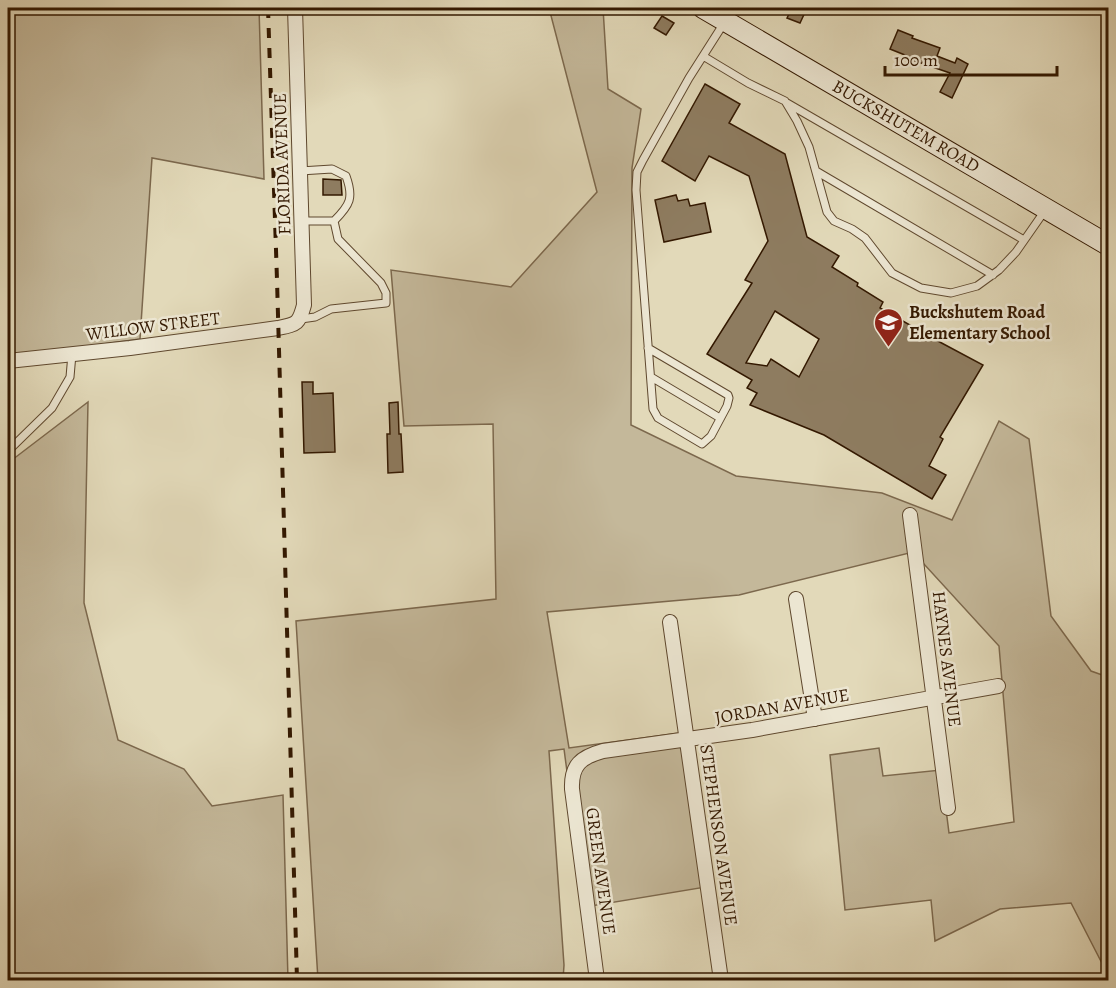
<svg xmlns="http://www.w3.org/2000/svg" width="1116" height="988" viewBox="0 0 1116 988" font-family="Alegreya,serif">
<rect width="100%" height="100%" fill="#e2d9b9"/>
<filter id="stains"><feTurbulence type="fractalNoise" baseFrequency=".00333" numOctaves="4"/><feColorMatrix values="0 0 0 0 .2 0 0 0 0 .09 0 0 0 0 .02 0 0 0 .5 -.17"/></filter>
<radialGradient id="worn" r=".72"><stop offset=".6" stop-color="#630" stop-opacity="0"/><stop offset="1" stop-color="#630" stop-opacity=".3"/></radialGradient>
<path fill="#c4b89a" stroke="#7c684d" stroke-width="1.5" d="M8,8H259L264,179L152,158L140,339L8,357Z
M549,8H603L608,89L641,109L632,168L631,425L736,476L882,493L952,520L999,421L1029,439L1051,616L1091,671L1108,677V975L1071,903L1000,909L935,941L931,900L845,910L830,755L879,748L883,776L941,770L949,833L1014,822L999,646L913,552L739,595L547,612L569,748L686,732L706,887L585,907L564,749L549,751L564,965L563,980H318L296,621L496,599L493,424L404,426L391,270L511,287L597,192Z
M88,402L84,603L118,740L184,769L212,806L283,795L288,980H8V463Z"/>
<path fill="#8e7c60" stroke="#331800" stroke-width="1.5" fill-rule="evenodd" d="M792,8H807L800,23L787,18Z
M662,16L674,23L666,35L654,28Z
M898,30L913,36L912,38L940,48L937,56L955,63L957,58L968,64L952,98L940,92L950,73L915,61V59L890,49Z
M705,84L740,104L729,123L785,154L807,237L839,256L832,267L858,283L857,286L883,302L880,308L936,340L983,365L940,437L943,439L929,466L946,475L932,499L824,435L750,405L757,393L747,388L752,380L707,354L752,283L745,280L768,241L749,176L709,156L695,181L662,161ZM775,311L819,339L799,377L771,359L767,366L746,363Z
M323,179L341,180L342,195H323Z
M676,195L678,201L688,199L690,206L705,203L711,232L664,242L655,200Z
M302,382H313V394L333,393L335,452L304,453Z
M398,402L399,434H401L403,472L388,473L387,434H390L389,403Z"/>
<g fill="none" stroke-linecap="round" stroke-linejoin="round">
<defs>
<path id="lane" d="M703,56L748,83L785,101L797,121L809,147L827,212L834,221L852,229L865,238L892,273L921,288L951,293L977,286L999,270L1016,252L1046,209
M787,103L1024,240
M300,171L332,169L346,176C354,198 350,205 334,221
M816,171L993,275
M301,319L315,317L331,309L386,303V293L381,283L338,239L334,221H301
M648,348L728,395L729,398L727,406L711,436L702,444L658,418L653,409L636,190L637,172L643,160L689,78L724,23
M651,377L720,418
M8,451L52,408L70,377L72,354"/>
<path id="street" d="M8,361L130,348L278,328C297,324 299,324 304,305L295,8
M910,515L948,808
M796,599L815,719
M670,622L721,980
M597,980L572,789C571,765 581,757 603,751L752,730L998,686"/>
<path id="secondary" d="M703,8L1108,245"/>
</defs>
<use href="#lane" stroke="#5f482e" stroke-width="9"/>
<use href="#street" stroke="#5f482e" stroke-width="16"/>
<use href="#secondary" stroke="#331800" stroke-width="22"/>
<use href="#lane" stroke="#ece6d2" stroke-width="7"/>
<use href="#street" stroke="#ece6d2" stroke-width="14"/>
<use href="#secondary" stroke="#ece6d2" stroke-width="20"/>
<path stroke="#331800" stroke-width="4" stroke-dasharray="10 10" stroke-linecap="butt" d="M268,8L277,280L297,980"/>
</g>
<defs>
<symbol id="school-pin" viewBox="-11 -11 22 30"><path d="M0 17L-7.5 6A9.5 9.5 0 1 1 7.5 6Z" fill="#8f2418" stroke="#ece6d2"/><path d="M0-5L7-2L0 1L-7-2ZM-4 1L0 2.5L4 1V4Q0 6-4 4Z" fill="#fff"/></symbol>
</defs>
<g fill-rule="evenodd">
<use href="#school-pin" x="872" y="306" width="33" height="45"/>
</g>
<g text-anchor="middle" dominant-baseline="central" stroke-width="5" stroke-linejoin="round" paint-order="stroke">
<g font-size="18" fill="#331800" stroke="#ece6d2">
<text transform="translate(906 126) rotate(30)">BUCKSHUTEM ROAD</text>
<text transform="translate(282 164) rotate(-92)">FLORIDA AVENUE</text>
<text transform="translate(153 326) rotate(-7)">WILLOW STREET</text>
<text transform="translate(947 659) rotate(83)">HAYNES AVENUE</text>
<text transform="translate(782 706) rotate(-10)">JORDAN AVENUE</text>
<text transform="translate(719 835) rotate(82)">STEPHENSON AVENUE</text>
<text transform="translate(601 871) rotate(82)">GREEN AVENUE</text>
</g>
<g font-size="18" font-weight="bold" fill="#331800" stroke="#ece6d2" text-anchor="start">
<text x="909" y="312">Buckshutem Road<tspan x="909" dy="21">Elementary School</tspan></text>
</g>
</g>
<rect width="1116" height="988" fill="none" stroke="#e2d9b9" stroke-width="30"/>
<rect x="9" y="9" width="1098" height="970" fill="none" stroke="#331800" stroke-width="3"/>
<rect x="15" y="15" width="1086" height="958" fill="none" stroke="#331800" stroke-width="1.5"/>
<path d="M885 66v9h172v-9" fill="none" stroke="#331800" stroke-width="3"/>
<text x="894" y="66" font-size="18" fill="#331800" stroke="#ece6d2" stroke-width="4.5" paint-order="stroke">100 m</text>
<rect width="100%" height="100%" filter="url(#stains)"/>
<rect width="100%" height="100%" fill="url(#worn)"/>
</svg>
